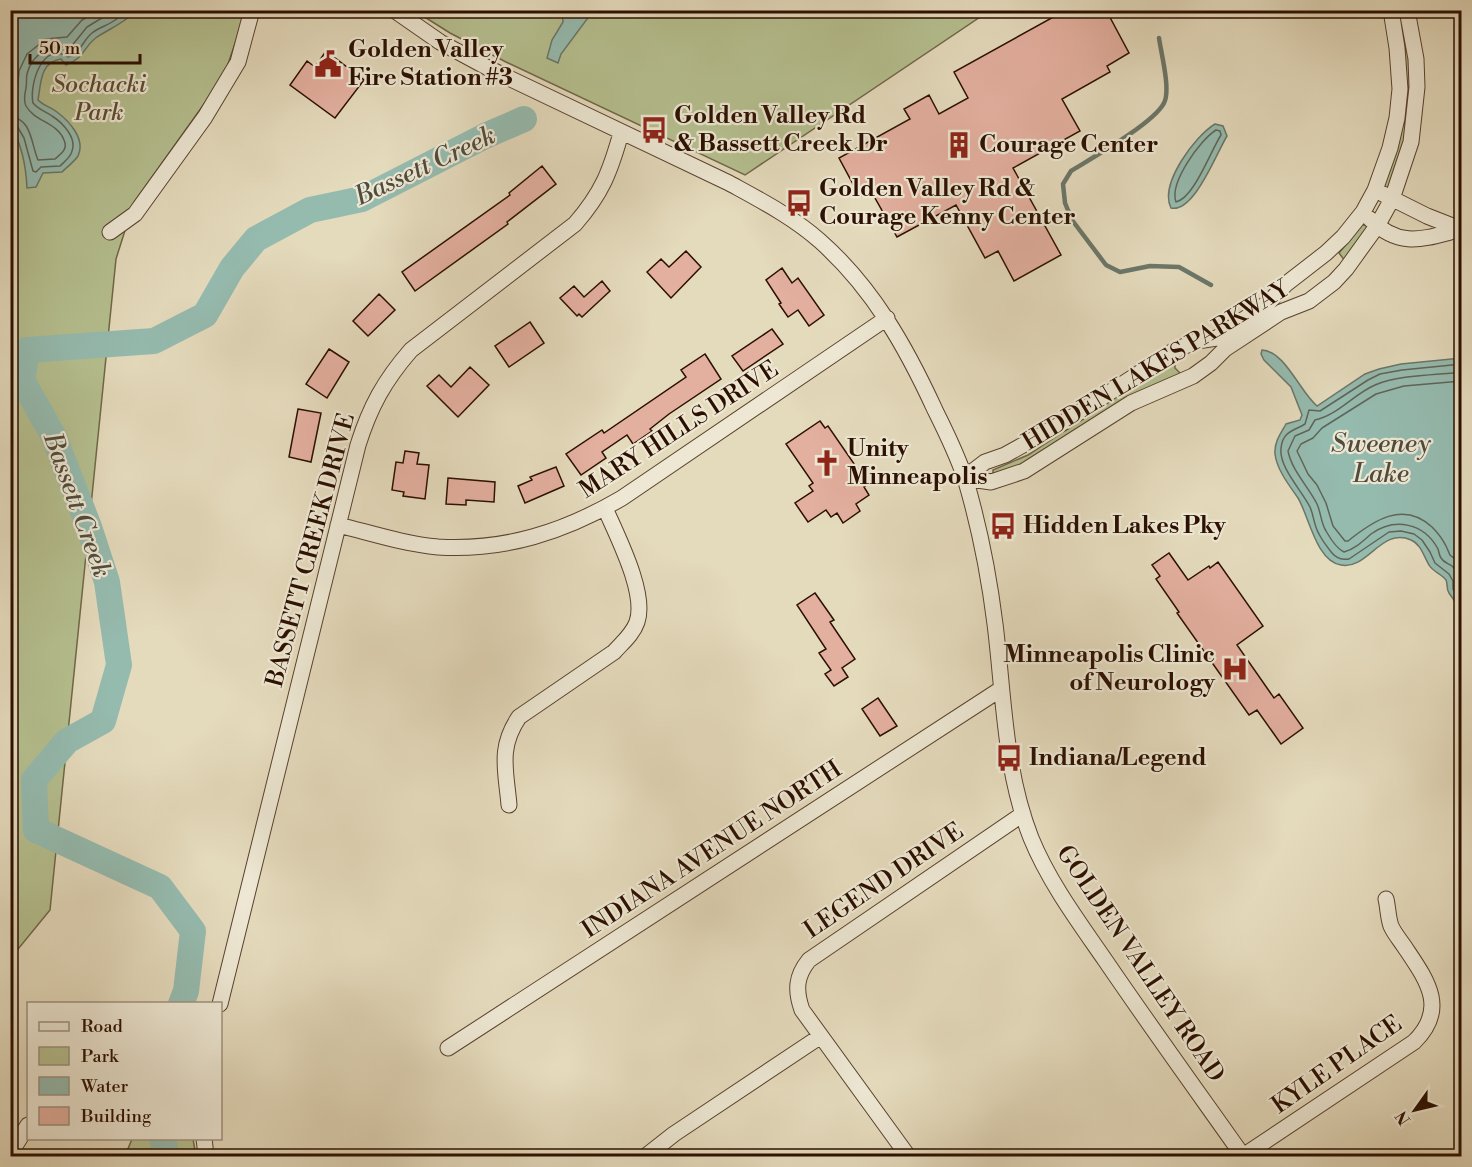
<svg xmlns="http://www.w3.org/2000/svg" width="1472" height="1167" viewBox="0 0 1472 1167" font-family="'Libre Bodoni',serif">
<rect width="100%" height="100%" fill="#e4dabc"/>
<filter id="stains"><feTurbulence type="fractalNoise" baseFrequency=".00333" numOctaves="4"/><feColorMatrix values="0 0 0 0 .2 0 0 0 0 .09 0 0 0 0 .02 0 0 0 .5 -.17"/></filter>
<radialGradient id="worn" r=".72"><stop offset=".6" stop-color="#630" stop-opacity="0"/><stop offset="1" stop-color="#630" stop-opacity=".3"/></radialGradient>
<path fill="#b5bf8f" stroke="#706748" stroke-width="1.5" d="M25,11H246L224,76L134,202L116,259L50,910L10,959L11,64Z
M415,11H989L745,175L506,62L450,33Z
M1397,11H1402L1413,66L1407,133L1390,186L1387,188L1384,187L1392,160Z
M1362,225H1366L1367,229L1345,261L1339,253Z
M1175,358V368L1181,374L1031,463L993,474V470L1028,455Z
M132,1139H193L196,1156H125Z"/>
<path fill="#95bbaf" stroke="#6b7669" stroke-width="1.5" d="M16,10L129,11V17C119,25 108,30 97,37C83,47 86,57 66,65L61,59C40,62 41,83 38,100C44,106 51,107 57,112C69,121 86,139 78,156C75,161 66,168 62,172L43,173L36,187L27,188C26,166 22,145 11,126L10,26Z
M562,11H593L561,54L558,63L547,58L552,40L563,22Z
M1215,124L1223,126L1227,136C1216,154 1194,213 1171,208C1159,184 1195,136 1215,124Z
M1262,350C1285,351 1300,392 1317,406L1365,374L1379,369L1401,364L1461,358V612C1458,605 1453,599 1449,593C1446,589 1448,584 1446,580C1442,574 1433,572 1429,565C1424,557 1421,544 1411,540C1381,527 1368,570 1341,565C1316,561 1309,516 1298,498C1289,485 1277,470 1275,454C1274,442 1281,433 1286,424L1300,420L1302,415L1291,387L1264,360L1261,354Z"/>
<g fill="none" stroke-linecap="round" stroke-linejoin="round">
<path stroke="#606558" stroke-width="1.5" d="M10,108L16,106L19,71L27,54L46,39L67,37L82,20L99,10
M10,117C32,118 31,144 38,160L55,159C62,153 68,149 64,140C57,122 35,122 26,106C23,100 25,94 26,88C27,83 26,78 27,74C32,53 51,44 70,48L87,27L115,10
M10,124L17,126L24,138L33,171L36,172L41,167L60,166C64,162 71,157 72,151C77,138 63,123 52,116C45,111 39,110 33,103C29,84 43,40 68,57C80,54 83,40 92,33C102,25 119,23 123,10
M1216,130L1220,131L1221,135C1210,152 1194,198 1176,202C1169,183 1200,140 1216,130Z
M1462,364L1402,370L1380,374L1368,380L1320,411L1309,410L1305,424C1294,431 1282,431 1281,449C1279,467 1302,491 1310,507C1314,516 1314,526 1319,534C1322,540 1328,548 1332,553C1337,559 1343,560 1349,559L1389,532L1401,531L1414,534L1422,540L1430,552L1435,563L1449,574L1453,581V589L1462,601
M1462,372C1436,375 1398,375 1375,385C1354,394 1338,415 1315,420L1309,430L1295,436L1288,451C1292,471 1308,486 1317,504C1321,513 1321,523 1326,531C1330,538 1337,549 1344,552C1355,549 1363,541 1371,534C1395,517 1424,523 1438,549C1439,552 1439,555 1441,558C1444,563 1448,563 1452,566C1458,571 1460,579 1462,587
M1462,381L1404,386L1376,394L1322,428L1313,438L1301,444L1297,451L1308,474L1317,485L1326,503L1333,526L1345,541H1348C1373,521 1403,500 1432,527C1437,532 1443,540 1446,546C1447,548 1449,553 1450,555C1453,558 1458,560 1462,563"/>
<path stroke="#6b7669" stroke-width="4.5" d="M1159,38C1161,53 1171,90 1164,103C1154,123 1092,158 1071,171L1063,184L1065,203L1072,220L1106,265L1120,272L1150,266L1179,267L1211,285
M143,1156L157,1147L162,1139"/>
<path stroke="#95bbaf" stroke-width="26" d="M181,1004L186,991L193,931L160,887L36,830L34,780L67,741L103,721L119,665L107,582L89,527L54,437L22,380L27,350L154,341L205,315L232,268L256,239L310,210L362,199L485,136L524,119
M162,1138L167,1156"/>
</g>
<path fill="#e3af9f" stroke="#2b0f00" stroke-width="1.5" d="M1066,10H1106L1129,53L1107,66L1110,72L1062,99L1080,131L1013,168L1061,255L1014,281L998,251L985,258L956,205L897,237L871,191L860,197L839,158L910,119L904,109L929,95L939,114L968,98L954,72Z
M326,51L364,80L335,118L290,85L307,61L315,67Z
M542,166L556,184L507,222L508,224L415,291L402,272L510,195L509,193Z
M686,251L701,267L671,298L647,272L661,259L669,267Z
M782,268L792,283L798,278L824,315L809,326L798,310L788,317L779,304L781,303L766,280Z
M602,281L610,291L582,317L579,314L577,316L560,298L574,286L584,297Z
M379,294L395,310L368,336L353,321Z
M530,322L544,343L509,367L495,346Z
M772,329L783,344L743,371L732,356Z
M329,349L349,362L327,398L306,384Z
M705,354L721,379L669,414L650,429L652,431L633,444L627,435L602,452L606,458L581,475L566,454L602,430L604,433L686,377L681,370Z
M470,367L489,385L458,417L427,386L439,375L451,387Z
M298,409L321,413L311,462L289,457Z
M820,421L825,428L828,426L868,484L864,487L869,495L856,504L860,511L843,523L837,513L831,517L826,510L808,522L795,503L813,491L809,486L813,483L786,444Z
M405,451L419,453L417,464L429,465L425,499L403,496L404,492L392,490L396,462L403,463Z
M556,467L564,486L525,503L518,486L532,480L530,477Z
M448,478L495,482L494,502L466,500V505L446,504Z
M1169,553L1188,580L1209,566L1210,568L1218,562L1263,626L1237,645L1274,698L1279,694L1303,728L1281,744L1257,710L1249,715L1177,613L1179,612L1156,579L1160,576L1152,565Z
M815,593L834,620L830,622L855,659L842,668L848,677L834,686L825,674L831,670L819,653L826,649L797,605Z
M878,698L897,726L880,736L862,709Z"/>
<g fill="none" stroke-linecap="round" stroke-linejoin="round">
<defs>
<path id="minor" d="M394,10L440,42L490,69L729,183C760,200 793,217 820,241C873,288 906,347 935,410C946,432 957,455 965,478C979,525 989,576 995,624C1004,696 1004,769 1031,838C1049,882 1078,921 1105,960C1150,1026 1197,1091 1243,1156L1414,1042C1449,1008 1426,979 1404,946C1400,940 1394,933 1391,926C1388,918 1388,907 1386,899
M1383,194L1427,216L1460,229
M1370,219C1401,250 1425,238 1462,229
M110,232L135,214L205,117L238,62L252,10
M964,478L991,482L1024,471L1131,403L1193,376L1211,363L1225,349L1281,312L1309,301L1334,282L1346,269L1377,226L1392,199L1411,142L1417,87L1416,59L1407,10
M964,478L985,462L1005,455L1066,421L1173,351L1197,341L1217,338L1269,302L1286,284L1326,253L1343,237L1363,212L1375,190L1390,148L1397,118L1400,89L1397,48L1391,10
M338,525C371,533 404,544 438,547C505,551 564,532 622,498L887,318
M509,805C506,770 498,748 519,717L614,652C622,643 633,634 637,622C647,593 617,536 605,508
M220,1004L358,445C370,407 384,381 411,350L575,224C602,193 610,172 621,133
M448,1048L1001,689
M204,1138L206,1156
M10,1154L28,1125
M646,1156L674,1134L821,1036
M908,1156L802,1010C795,990 796,976 809,960L1023,814"/>
</defs>
<use href="#minor" stroke="#59422f" stroke-width="17"/>
<use href="#minor" stroke="#ede7d3" stroke-width="15"/>
</g>
<defs>
<symbol id="civic-bare" viewBox="-9 -9 18 18"><path d="M-.6-6.5H3V-4.5H.6V-3L4-1V1h2V6H-6V1h2V-1L-.6-3ZM-1.2 2.5V6h2.4V2.5Z" fill="#8f2418" stroke="#ede7d3" stroke-width="2.5" paint-order="stroke"/></symbol>
<symbol id="bus-bare" viewBox="-9 -9 18 18"><path d="M-5-6H5V4H4V6H2V4H-2V6H-4V4H-5ZM-3.5-4V0h7V-4ZM-3.5 1.2v1.5H-2V1.2ZM2 1.2v1.5H3.5V1.2Z" fill="#8f2418" stroke="#ede7d3" stroke-width="2.5" paint-order="stroke"/></symbol>
<symbol id="building-bare" viewBox="-9 -9 18 18"><path d="M-4-6H4V6H1V3H-1V6H-4ZM-2.5-4.3h1.7v1.8h-1.7ZM.8-4.3h1.7v1.8H.8ZM-2.5-1h1.7V.8h-1.7ZM.8-1h1.7V.8H.8Z" fill="#8f2418" stroke="#ede7d3" stroke-width="2.5" paint-order="stroke"/></symbol>
<symbol id="church-bare" viewBox="-9 -9 18 18"><path d="M-1.2-6h2.4v3.5h3.3v2.4h-3.3V6h-2.4V-.1h-3.3v-2.4h3.3Z" fill="#8f2418" stroke="#ede7d3" stroke-width="2.5" paint-order="stroke"/></symbol>
<symbol id="hospital-bare" viewBox="-9 -9 18 18"><path d="M-5-5h3v3.5h4V-5h3V5h-3V1.5h-4V5h-3Z" fill="#8f2418" stroke="#ede7d3" stroke-width="2.5" paint-order="stroke"/></symbol>
</defs>
<g fill-rule="evenodd">
<use href="#civic-bare" x="309" y="45" width="38" height="38"/>
<use href="#bus-bare" x="635" y="111" width="38" height="38"/>
<use href="#building-bare" x="940" y="126" width="38" height="38"/>
<use href="#bus-bare" x="780" y="184" width="38" height="38"/>
<use href="#church-bare" x="808" y="444" width="38" height="38"/>
<use href="#bus-bare" x="984" y="507" width="38" height="38"/>
<use href="#hospital-bare" x="1216" y="650" width="38" height="38"/>
<use href="#bus-bare" x="990" y="739" width="38" height="38"/>
</g>
<g text-anchor="middle" dominant-baseline="central" stroke-width="4.5" stroke-linejoin="round" paint-order="stroke">
<g font-size="24" font-weight="bold" fill="#2b0f00" stroke="#ede7d3" text-anchor="start">
<text x="348" y="50">Golden Valley<tspan x="348" dy="28">Fire Station #3</tspan></text>
<text x="674" y="116">Golden Valley Rd<tspan x="674" dy="28">&amp; Bassett Creek Dr</tspan></text>
<text x="979" y="145">Courage Center</text>
<text x="819" y="189">Golden Valley Rd &amp;<tspan x="819" dy="28">Courage Kenny Center</tspan></text>
<text x="847" y="449">Unity<tspan x="847" dy="28">Minneapolis</tspan></text>
<text x="1023" y="526">Hidden Lakes Pky</text>
<text x="1215" y="655" text-anchor="end">Minneapolis Clinic<tspan x="1215" dy="28">of Neurology</tspan></text>
<text x="1029" y="758">Indiana/Legend</text>
</g>
<g font-size="24" font-style="italic" fill="#5b4d32" stroke="#ede7d3">
<text x="99" y="85">Sochacki<tspan x="99" dy="28">Park</tspan></text>
</g>
<g font-size="24" fill="#2b0f00" stroke="#ede7d3">
<text transform="translate(1156 366) rotate(-31)">HIDDEN LAKES PARKWAY</text>
<text transform="translate(679 430) rotate(-33)">MARY HILLS DRIVE</text>
<text transform="translate(311 550) rotate(-75)">BASSETT CREEK DRIVE</text>
<text transform="translate(712 850) rotate(-33)">INDIANA AVENUE NORTH</text>
<text transform="translate(884 881) rotate(-34)">LEGEND DRIVE</text>
<text transform="translate(1140 964) rotate(56)">GOLDEN VALLEY ROAD</text>
<text transform="translate(1337 1065) rotate(-35)">KYLE PLACE</text>
</g>
<g font-size="26" font-style="italic" fill="#504b3d" stroke="#ede7d3">
<text transform="translate(425 166) rotate(-25)">Bassett Creek</text>
<text x="1381" y="444">Sweeney<tspan x="1381" dy="30">Lake</tspan></text>
<text transform="translate(77 505) rotate(70)">Bassett Creek</text>
</g>
</g>
<rect width="1472" height="1167" fill="none" stroke="#e4dabc" stroke-width="36"/>
<rect x="12" y="12" width="1448" height="1143" fill="none" stroke="#2b0f00" stroke-width="3"/>
<rect x="18" y="18" width="1436" height="1131" fill="none" stroke="#2b0f00" stroke-width="1.5"/>
<rect x="27" y="1002" width="195" height="138" fill="#ede7d3" stroke="#9f917f" stroke-width="1.5"/>
<rect x="39" y="1022" width="30" height="9" fill="#ede7d3" stroke="#9f917f" stroke-width="1.5"/>
<text x="81" y="1032" font-size="18" fill="#2b0f00">Road</text>
<rect x="39" y="1047" width="30" height="18" fill="#b5bf8f" stroke="#9f917f" stroke-width="1.5"/>
<text x="81" y="1062" font-size="18" fill="#2b0f00">Park</text>
<rect x="39" y="1077" width="30" height="18" fill="#95bbaf" stroke="#9f917f" stroke-width="1.5"/>
<text x="81" y="1092" font-size="18" fill="#2b0f00">Water</text>
<rect x="39" y="1107" width="30" height="18" fill="#e3af9f" stroke="#9f917f" stroke-width="1.5"/>
<text x="81" y="1122" font-size="18" fill="#2b0f00">Building</text>
<g transform="translate(1415 1110) rotate(236)" stroke="#ede7d3" stroke-width="4.5" paint-order="stroke">
<path d="M0-4.5L10 22L0 15L-10 22Z" fill="#2b0f00"/>
<text y="-9" font-size="16" font-weight="bold" text-anchor="middle" fill="#2b0f00">N</text>
</g>
<path d="M30 54v9h110v-9" fill="none" stroke="#2b0f00" stroke-width="3"/>
<text x="39" y="54" font-size="18" fill="#2b0f00" stroke="#ede7d3" stroke-width="4.5" paint-order="stroke">50 m</text>
<rect width="100%" height="100%" filter="url(#stains)"/>
<rect width="100%" height="100%" fill="url(#worn)"/>
</svg>
